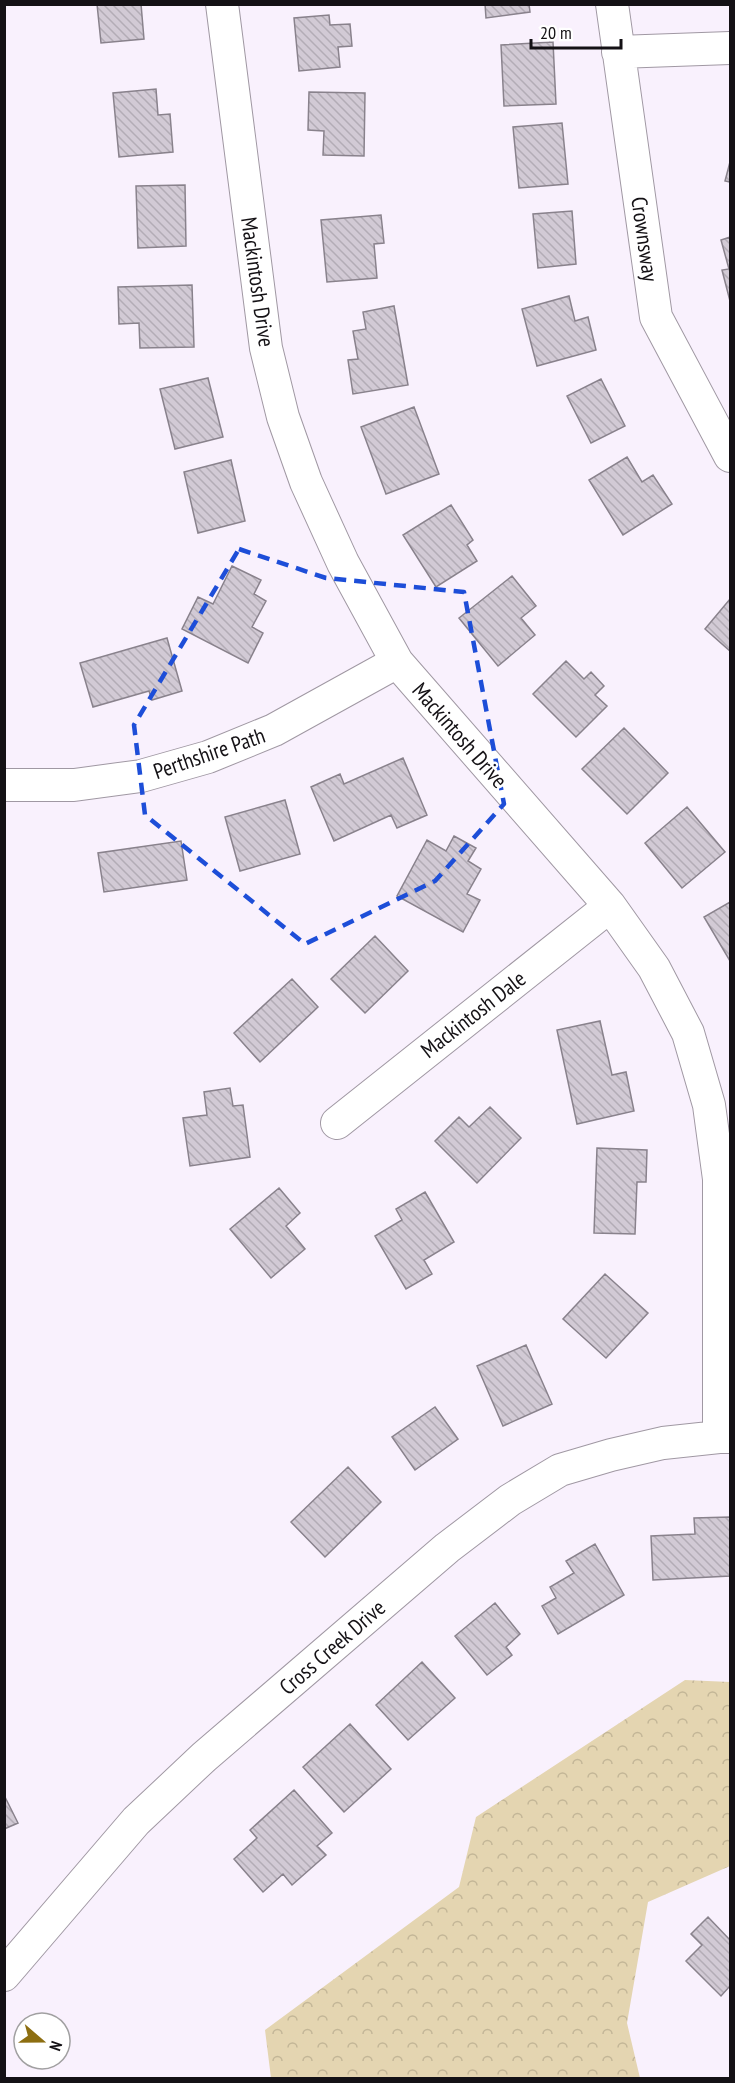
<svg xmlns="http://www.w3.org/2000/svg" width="735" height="2083" viewBox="0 0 735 2083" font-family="'PT Sans Narrow',sans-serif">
<defs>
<pattern id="forest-crowns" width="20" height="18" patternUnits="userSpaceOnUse" patternTransform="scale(1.5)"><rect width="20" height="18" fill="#e4d5b1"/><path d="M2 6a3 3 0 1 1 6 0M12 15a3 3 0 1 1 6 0" fill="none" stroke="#c3b697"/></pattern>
<pattern id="building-back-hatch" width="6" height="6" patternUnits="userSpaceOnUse" patternTransform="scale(1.5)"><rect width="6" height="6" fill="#d2cad5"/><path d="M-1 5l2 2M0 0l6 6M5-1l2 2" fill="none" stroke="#b3acb6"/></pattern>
</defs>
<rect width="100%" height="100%" fill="#f9f1fd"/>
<path fill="url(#forest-crowns)" d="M685,1680L730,1682V1866L648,1902L627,2023L640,2078H271L265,2030L459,1887L476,1817Z"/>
<path fill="url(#building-back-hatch)" stroke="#89828c" stroke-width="1.5" d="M97,4H141L144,39L101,43Z
M485,4H529L530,12L486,18Z
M329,15L330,25L350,24L352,46L338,47L340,67L299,71L294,18Z
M553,42L556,104L504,106L501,45Z
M156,89L158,115L170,114L173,152L119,157L113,93Z
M309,92L365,93L364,156L323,155L324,131L308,130Z
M562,123L568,184L519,188L513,127Z
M730,162V182L725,181Z
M185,185L186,246L138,248L136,186Z
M572,211L576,264L538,268L533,214Z
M381,215L384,243L374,244L377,278L327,282L321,220Z
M730,237V301L722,270L729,269L721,240Z
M192,285L194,347L140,348L139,323L119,324L118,287Z
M569,296L575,321L588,317L596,350L537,366L522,309Z
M394,306L408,385L353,394L348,360L358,359L353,331L366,329L363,312Z
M208,378L223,437L175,449L160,389Z
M601,379L625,426L591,443L567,396Z
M414,407L439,474L386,494L361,427Z
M627,457L642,482L653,475L672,504L623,535L589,480Z
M231,460L245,521L198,533L184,472Z
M451,505L473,540L467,545L477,561L436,587L403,535Z
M232,566L261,580L254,594L266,601L252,627L263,633L248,663L182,629L198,597L213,604Z
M512,576L536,606L521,618L535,635L498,666L459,618Z
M730,599V651L705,629Z
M167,638L182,691L152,700L149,691L93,707L80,663Z
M566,661L584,679L591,672L604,686L595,695L607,706L576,737L533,694Z
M624,728L668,773L627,814L582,769Z
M403,758L427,815L397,828L391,815L334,841L311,787L340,774L344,784Z
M285,800L300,854L240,871L225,817Z
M687,807L725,852L682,888L645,843Z
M454,836L476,848L468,861L481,869L467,894L480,900L463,932L397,896L427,840L446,851Z
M181,841L187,880L104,892L98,853Z
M730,902V961L704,917Z
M375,936L408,971L365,1013L331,979Z
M292,979L318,1007L260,1062L234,1033Z
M600,1021L612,1075L626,1072L634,1111L577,1124L557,1030Z
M230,1088L233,1106L243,1105L250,1157L190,1166L183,1118L207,1115L204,1092Z
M490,1107L521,1138L477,1183L435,1141L459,1117L469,1127Z
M597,1148L647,1150L646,1182H637L635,1234L594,1233Z
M279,1188L300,1213L286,1226L305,1249L271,1278L230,1229Z
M425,1192L454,1242L424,1260L432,1274L406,1289L375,1236L402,1220L396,1209Z
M605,1274L648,1313L606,1358L563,1319Z
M526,1345L552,1404L503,1426L477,1366Z
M435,1407L458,1439L415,1470L392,1437Z
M348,1467L381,1502L325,1557L291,1522Z
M730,1517V1576L653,1580L651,1536L695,1534L694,1518Z
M595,1544L624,1595L558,1634L542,1606L556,1598L550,1587L574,1573L566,1561Z
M495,1603L520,1634L506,1647L512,1655L487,1675L455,1636Z
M422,1662L455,1698L408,1740L376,1705Z
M350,1724L391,1769L344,1812L303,1767Z
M294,1790L332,1833L317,1846L326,1855L292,1885L283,1874L263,1892L234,1859L257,1838L250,1830Z
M5,1797L18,1823L4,1829V1798Z
M708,1917L730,1940V1986L721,1996L686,1961L702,1945L691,1934Z"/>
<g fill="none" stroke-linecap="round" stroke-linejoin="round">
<defs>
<path id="street" d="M222,4L266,348L283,417L306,482L343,563L397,662L610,906L654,968L688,1033L709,1105L719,1179V1437
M612,4L656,317L730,456
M618,52L730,48
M4,785H74L141,776L208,757L274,730L397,662
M337,1123L610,906
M4,1975L136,1821L204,1757L447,1548L510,1500L560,1470L611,1455L663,1443L719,1437H730"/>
</defs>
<use href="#street" stroke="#a098a3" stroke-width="34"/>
<use href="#street" stroke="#fff" stroke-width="32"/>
</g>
<path fill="none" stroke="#1d4ed8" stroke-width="4.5" stroke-dasharray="12 8" stroke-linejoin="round" d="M239,549L326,578L464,592L504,804L435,881L305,944L145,815L134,725Z"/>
<g text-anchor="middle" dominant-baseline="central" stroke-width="5" stroke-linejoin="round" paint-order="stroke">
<g font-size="22" fill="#141115" stroke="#fff">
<text transform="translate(645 239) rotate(82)">Crownsway</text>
<text transform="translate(258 282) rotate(82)">Mackintosh Drive</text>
<text transform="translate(460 735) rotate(49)">Mackintosh Drive</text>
<text transform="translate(209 753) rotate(-19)">Perthshire Path</text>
<text transform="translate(473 1014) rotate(-38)">Mackintosh Dale</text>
<text transform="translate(332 1647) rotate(-41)">Cross Creek Drive</text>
</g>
</g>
<rect width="735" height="2083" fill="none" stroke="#141115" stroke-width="12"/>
<g transform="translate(42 2041) rotate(110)"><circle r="28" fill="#ffffff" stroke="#a1a0a1" stroke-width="1.5"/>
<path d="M0-4.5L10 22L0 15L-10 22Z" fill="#8d6e11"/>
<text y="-9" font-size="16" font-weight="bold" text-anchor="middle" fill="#141115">N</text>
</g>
<path d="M531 39v9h90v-9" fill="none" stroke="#141115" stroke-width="3"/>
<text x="540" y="39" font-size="18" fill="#141115" stroke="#ffffff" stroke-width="4.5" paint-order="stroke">20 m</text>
</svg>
